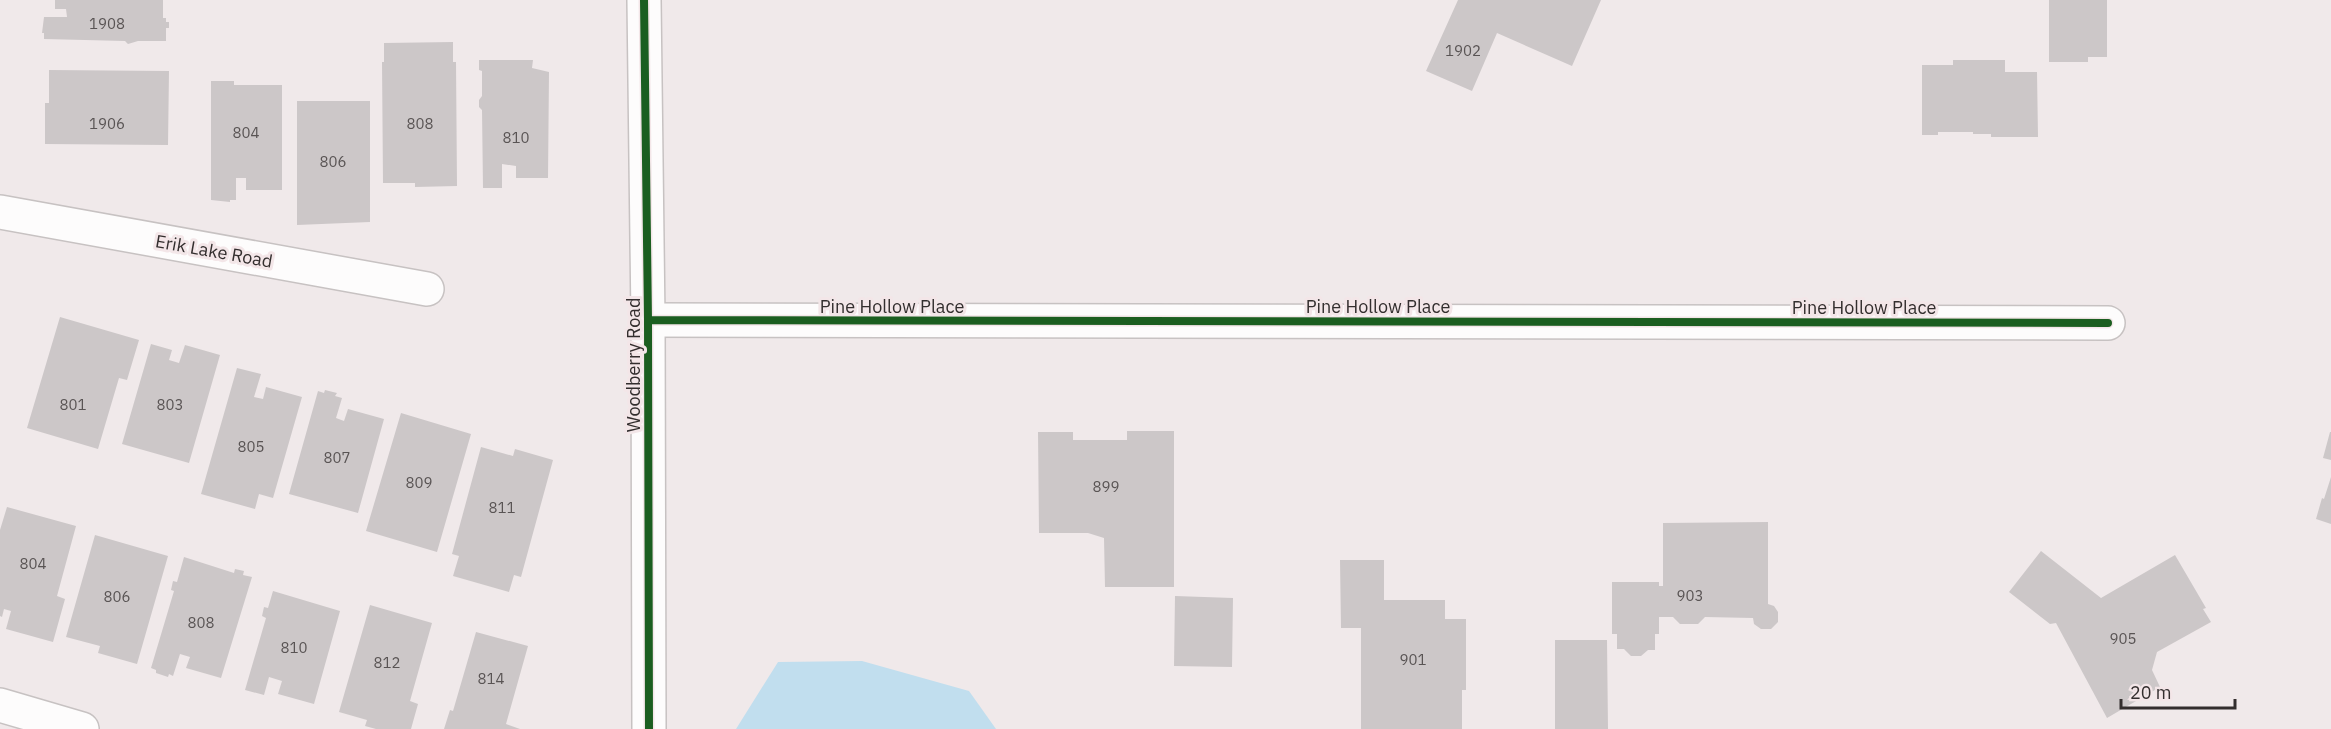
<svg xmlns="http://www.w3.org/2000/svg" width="2331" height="729" viewBox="0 0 2331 729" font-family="'IBM Plex Sans',sans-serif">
<rect width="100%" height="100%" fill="#f0e9ea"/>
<path fill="#c1deee" d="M862,661L969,691L996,729H736L778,662Z"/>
<path fill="#ccc7c8" d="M55,0H163V18H166V22H169V28H166V41H138L128,44L125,41L44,39V33H42L44,17H67L66,9H55Z
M1458,0H1601L1572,66L1497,33L1472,91L1426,71Z
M2049,0H2107V57H2088V62H2049Z
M453,42V62H456L457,186L415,187V183H383L382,62H384V43Z
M479,60H533L532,68L549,72L548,178H516V166L502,164V188H483L482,110L479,107V100L482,96V71L479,70Z
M1953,60H2005V72H2037L2038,137H1991V134H1973V132H1938V135H1922V65H1953Z
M49,70L169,71L168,145L45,144V103H49Z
M211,81H234V85H282V190H246V178H236V200H230V202L211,200Z
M297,101H370V222L297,225Z
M60,317L139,340L127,380L119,378L98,449L27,428Z
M151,344L172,350L169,360L179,363L185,345L220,355L189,463L122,444Z
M237,368L261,374L254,397L263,399L266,387L302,397L273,498L259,494L255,509L201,494Z
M325,390L337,393L335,396L342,398L336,418L344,421L348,409L384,419L358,513L289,494L318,391L324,393Z
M401,413L471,434L437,552L366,531Z
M1127,431H1174V587H1105L1104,538L1088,533H1039L1038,432H1073V440H1127Z
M2330,432H2331V460L2323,458Z
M481,447L513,456L515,449L553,460L521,577L514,575L509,592L453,576L459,556L452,554Z
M2331,477V524L2316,519L2322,498L2324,499Z
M7,507L76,526L57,596L65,599L53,642L6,629L11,611L4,609L2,617L0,616V530Z
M1768,522V604L1774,606L1778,612V622L1771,629H1761L1754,624L1753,618L1705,617L1698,624H1680L1673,617H1659V634H1655V650H1648L1641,656H1631L1624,649H1617V634H1612V582H1659V586H1663V523Z
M95,535L168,556L137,664L98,653L100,646L66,637Z
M2041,551L2101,598L2175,555L2206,608L2203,609L2211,622L2157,652L2152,670L2160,687L2107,718L2056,623L2050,624L2009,592Z
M184,557L234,573L235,569L244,571L243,575L252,577L221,678L186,668L190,657L180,654L173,676L169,674L168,677L156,673V670L151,668L174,591L171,590L173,581L177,582Z
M1340,560H1384V600H1445V619H1466V690H1462V729H1361V628H1341Z
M273,591L340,611L314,704L278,694L282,681L269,677L264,695L245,690L266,618L262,616L264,607L268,608Z
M1175,596L1233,598L1232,667L1174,666Z
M370,605L432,623L410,701L418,704L411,729H376L365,726L367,720L339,712Z
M476,632L528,646L506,724L520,729H444L450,710L453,711Z
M1555,640H1607L1608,729H1555Z"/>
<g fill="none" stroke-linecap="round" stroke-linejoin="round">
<defs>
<path id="minor" d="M0,212L427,289
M648,320L2108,323
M0,705L82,729"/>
<path id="tertiary" d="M644,0L648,320L649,729"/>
</defs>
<use href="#minor" stroke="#c7c2c2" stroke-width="36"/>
<use href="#tertiary" stroke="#c7c2c2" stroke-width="36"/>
<use href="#minor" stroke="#fdfcfc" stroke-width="33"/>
<use href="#tertiary" stroke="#fdfcfc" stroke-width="33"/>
<defs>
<path id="cycleway" d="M644,0L648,320L649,729
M648,320L2108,323"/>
</defs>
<use href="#cycleway" stroke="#f3e6e8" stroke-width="11"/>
<use href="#cycleway" stroke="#1b5e20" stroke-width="8"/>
</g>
<g text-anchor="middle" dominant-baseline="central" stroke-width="6" stroke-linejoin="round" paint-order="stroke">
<g font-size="15" fill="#595454">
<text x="107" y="23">1908</text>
<text x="1463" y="50">1902</text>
<text x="107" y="123">1906</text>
<text x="420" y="123">808</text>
<text x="246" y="132">804</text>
<text x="516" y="137">810</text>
<text x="333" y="161">806</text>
<text x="73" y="404">801</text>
<text x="170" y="404">803</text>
<text x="251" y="446">805</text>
<text x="337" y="457">807</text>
<text x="419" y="482">809</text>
<text x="1106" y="486">899</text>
<text x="502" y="507">811</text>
<text x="33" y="563">804</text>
<text x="1690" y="595">903</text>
<text x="117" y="596">806</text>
<text x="201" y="622">808</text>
<text x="2123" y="638">905</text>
<text x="294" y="647">810</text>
<text x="1413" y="659">901</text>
<text x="387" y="662">812</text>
<text x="491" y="678">814</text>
</g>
<g font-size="18" fill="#332e2e" stroke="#f3e6e8">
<text transform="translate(214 251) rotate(10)">Erik Lake Road</text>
<text x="892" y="306">Pine Hollow Place</text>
<text x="1378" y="306">Pine Hollow Place</text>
<text x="1864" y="307">Pine Hollow Place</text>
<text transform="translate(633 365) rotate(-90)">Woodberry Road</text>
</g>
</g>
<path d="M2121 699v9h114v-9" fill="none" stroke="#332e2e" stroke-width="3"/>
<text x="2130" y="699" font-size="18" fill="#332e2e" stroke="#f3e6e8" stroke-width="4.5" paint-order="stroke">20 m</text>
</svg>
